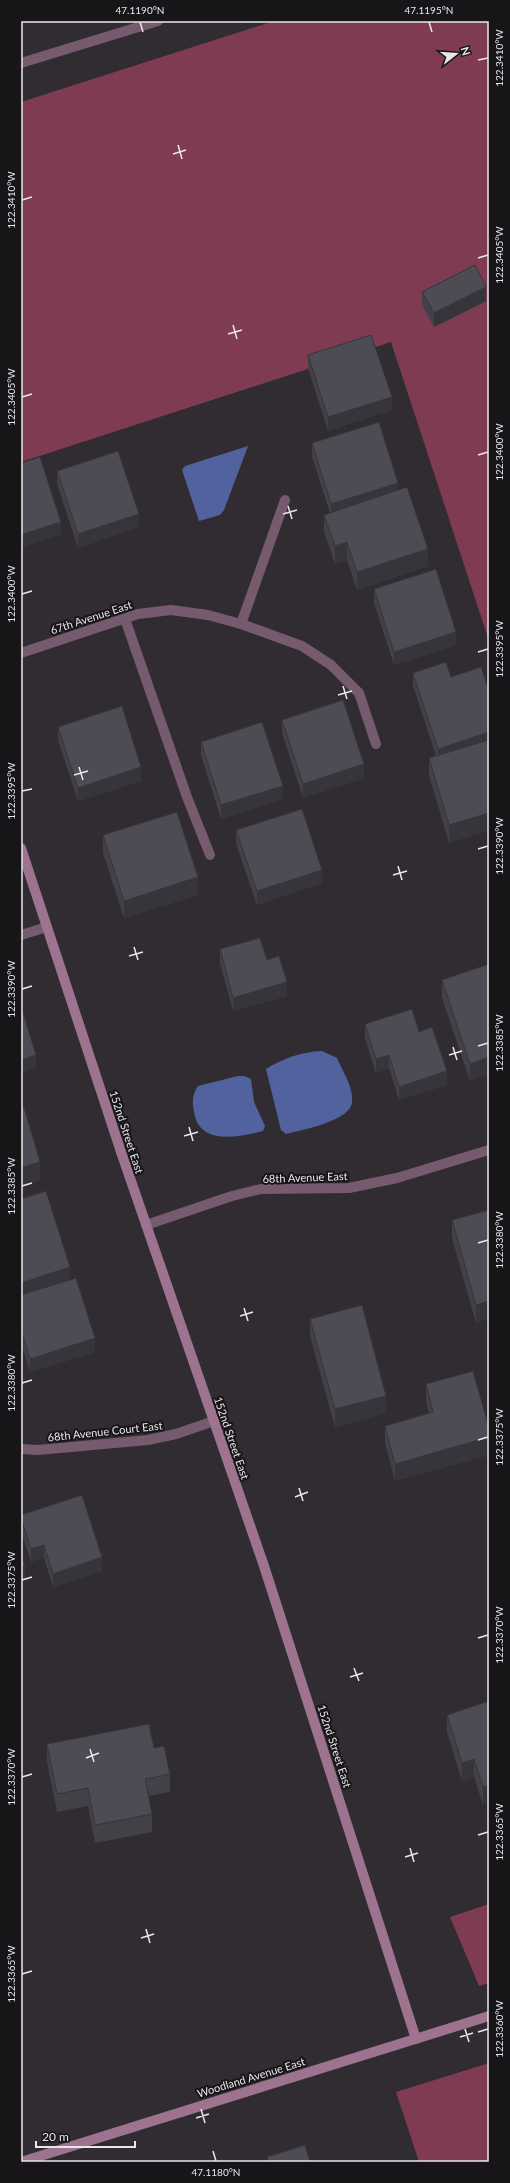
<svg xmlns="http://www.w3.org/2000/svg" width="510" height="2183" viewBox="0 0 510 2183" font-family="Lato,sans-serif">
<rect width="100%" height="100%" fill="#302c32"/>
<path fill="#7f3b52" d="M274,21H489V641L391,342L21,462V102Z
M489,1904V1983L479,1986L450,1917Z
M489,2063V2162H419L396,2092Z"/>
<path fill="#52629e" d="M248,446L224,510L220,515L199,521L182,470L185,466Z
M322,1051L337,1058C342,1070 354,1088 352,1102C351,1121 301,1130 286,1134L281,1130L266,1069C284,1058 301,1052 322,1051Z
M238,1076H244L251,1079L254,1102L265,1126L263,1131C239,1137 199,1146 194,1112C192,1101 192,1095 198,1086Z"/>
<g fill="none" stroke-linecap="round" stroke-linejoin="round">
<path stroke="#755b6d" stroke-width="10" d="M285,500L241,624L302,646L331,665L359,693L376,744
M125,619L187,797L210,855"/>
<path stroke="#755b6d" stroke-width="10" d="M21,63L158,21
M21,653L138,614L171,610L208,615L241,624
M21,935L47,927
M146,1225L232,1196L261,1189L349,1188L397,1178L489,1150
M21,1449L38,1450L148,1440L176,1434L214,1421"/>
<path stroke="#9d7390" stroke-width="10" d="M21,848L121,1152L264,1566L416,2039
M21,2162L489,2016"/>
</g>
<path fill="#424148" d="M422,292L486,301L434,327L422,305Z
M308,355L392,410L328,431L308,368Z
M312,443L398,490L428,566L357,590L347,560L335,564L324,532V515L330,513L312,457Z
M57,471L139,527L78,548L57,484Z
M374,589L456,645L394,665L374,603Z
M413,673L451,677L449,843L429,775V758L436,756L413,686Z
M282,720L364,778L303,798L282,733Z
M58,727L141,781L78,801L58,740Z
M201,742L283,799L221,819L201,755Z
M236,830L322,883L257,905L236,844Z
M103,835L198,895L124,918L103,853Z
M220,949L267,960L287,996L233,1011L220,963Z
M489,964L470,1081L442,998V980Z
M365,1024L419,1032L447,1085L399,1100L389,1068L376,1073L365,1038Z
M21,1199L70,1280L95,1352L30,1372L21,1343Z
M489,1210L476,1323L452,1238V1220Z
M310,1319L386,1413L335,1427L310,1336Z
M426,1384L489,1428V1455L395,1481L385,1443V1426L429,1414L426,1402Z
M21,1515L102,1571L53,1587L44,1558L31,1562L21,1531Z
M489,1701L483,1805L474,1777L462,1781L447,1732V1715Z
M47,1744L154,1748L170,1774V1792L148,1796L152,1814V1832L95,1843L88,1806L57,1812L47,1762Z"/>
<path fill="#36353b" d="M486,287V301L434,327V313Z
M392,397V410L328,431V417Z
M398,483V497L331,518V504Z
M139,514V527L78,548V534Z
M61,522V535L21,548V535Z
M347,542V560L335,564V546Z
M428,549V566L357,590V572Z
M456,632V645L394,665V652Z
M489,732V745L438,762V749Z
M364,764V778L303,798V784Z
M141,767V781L78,801V788Z
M283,786V799L221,819V805Z
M489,813V831L449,843V825Z
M322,870V883L257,905V891Z
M198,877V895L124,918V901Z
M287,982V996L233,1011V998Z
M36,1055V1068L21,1073V1060Z
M389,1055V1068L376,1073V1059Z
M489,1057V1075L470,1081V1064Z
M447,1071V1085L399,1100V1087Z
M40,1162V1180L21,1186V1168Z
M70,1267V1281L21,1297V1283Z
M489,1301V1319L476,1323V1305Z
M95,1338V1352L30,1372V1359Z
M386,1396V1413L335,1427V1409Z
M489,1437V1455L395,1481V1464Z
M44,1545V1558L31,1562V1549Z
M102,1557V1571L53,1587V1574Z
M25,1566V1579L21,1580V1567Z
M474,1759V1777L462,1781V1763Z
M489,1785V1803L483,1805V1787Z"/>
<path fill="#4d4c54" stroke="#36353b" d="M475,265L486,287L434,313L422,292Z
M371,335L392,397L328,417L308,355Z
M379,422L398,483L331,504L312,443Z
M118,451L139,514L78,534L57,471Z
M40,457L61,522L21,535V463Z
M407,487L428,549L357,572L347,542L335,546L324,515Z
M436,569L456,632L394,652L374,589Z
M446,662L451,677L481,667L489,691V732L438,749L413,673Z
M343,700L364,764L303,784L282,720Z
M122,706L141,767L78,788L58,727Z
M262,722L283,786L221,805L201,742Z
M489,740V813L449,825L429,758Z
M302,809L322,870L257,891L236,830Z
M177,812L198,877L124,901L103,835Z
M260,938L267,960L279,956L287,982L233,998L220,949Z
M489,964V1057L470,1064L442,980Z
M21,1006L36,1055L21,1060Z
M412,1009L419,1032L432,1027L447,1071L399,1087L389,1055L376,1059L365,1024Z
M24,1107L40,1162L21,1168V1108Z
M46,1191L70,1267L21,1283V1199Z
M489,1210V1301L476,1305L452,1220Z
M76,1278L95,1338L30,1359L21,1330V1295Z
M362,1305L386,1396L335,1409L310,1319Z
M473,1371L489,1428V1437L395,1464L385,1426L433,1412L426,1384Z
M82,1495L102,1557L53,1574L44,1545L31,1549L21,1518V1515Z
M21,1554L25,1566L21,1567Z
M489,1701V1785L483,1787L474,1759L462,1763L447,1715Z
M149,1724L154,1748L164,1746L170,1774L145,1779L152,1814L95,1825L88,1788L57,1794L47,1744Z
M305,2145L310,2162H269L267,2157Z"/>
<path fill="none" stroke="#eae7ec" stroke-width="1.5" d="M140,22L143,32M429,22L432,32M478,60L488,58M178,145L182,159M173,154L186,150M22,200L32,197M478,258L488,255M233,325L237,339M228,334L242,330M22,397L32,394M478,455L488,452M288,506L292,519M283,514L297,510M22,594L32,591M478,652L488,649M343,686L347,699M338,695L352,691M79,767L83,780M74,775L88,771M22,791L32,789M478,849L488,846M398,866L402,880M393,875L407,871M134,947L138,960M129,956L143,952M22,989L32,986M478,1046L488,1043M453,1047L457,1060M449,1055L462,1051M189,1127L193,1141M184,1136L198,1132M22,1186L32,1183M478,1243L488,1240M244,1308L248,1321M240,1316L253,1312M22,1383L32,1380M478,1440L488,1437M299,1488L303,1501M295,1497L308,1492M22,1580L32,1577M478,1638L488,1635M354,1668L359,1681M350,1677L363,1673M90,1749L94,1762M86,1758L99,1753M22,1777L32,1774M478,1835L488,1832M410,1848L414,1862M405,1857L418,1853M146,1929L150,1943M141,1938L154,1934M22,1974L32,1971M465,2029L469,2042M478,2032L488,2029M460,2037L473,2033M201,2109L205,2123M196,2118L209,2114M213,2151L216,2161"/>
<g text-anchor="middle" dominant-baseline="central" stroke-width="4" stroke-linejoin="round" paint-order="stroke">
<g font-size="11" fill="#eae7ec" stroke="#171518">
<text transform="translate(91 617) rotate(-18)">67th Avenue East</text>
<text transform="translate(127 1132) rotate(72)">152nd Street East</text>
<text transform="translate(305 1177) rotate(-2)">68th Avenue East</text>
<text transform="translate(105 1431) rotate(-6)">68th Avenue Court East</text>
<text transform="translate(232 1438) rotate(71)">152nd Street East</text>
<text transform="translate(335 1746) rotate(72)">152nd Street East</text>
<text transform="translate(251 2077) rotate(-17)">Woodland Avenue East</text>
</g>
</g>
<rect width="510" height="2183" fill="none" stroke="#171518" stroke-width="44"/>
<g transform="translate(456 54) rotate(73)" stroke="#171518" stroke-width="3" paint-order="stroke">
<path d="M0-3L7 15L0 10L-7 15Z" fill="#eae7ec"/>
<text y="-6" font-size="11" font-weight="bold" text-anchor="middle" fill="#eae7ec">N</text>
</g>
<path d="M36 2141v6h99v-6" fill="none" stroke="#eae7ec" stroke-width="2"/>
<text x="42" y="2141" font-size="12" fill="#eae7ec" stroke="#171518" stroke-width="3" paint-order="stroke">20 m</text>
<rect x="22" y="22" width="466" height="2139" fill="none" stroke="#eae7ec" stroke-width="1.5"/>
<g font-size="10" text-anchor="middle" fill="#eae7ec">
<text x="140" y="14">47.1190°N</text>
<text x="429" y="14">47.1195°N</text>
<text transform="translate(499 58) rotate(-90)" y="4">122.3410°W</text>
<text transform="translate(11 200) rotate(-90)" y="4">122.3410°W</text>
<text transform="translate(499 255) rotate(-90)" y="4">122.3405°W</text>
<text transform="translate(11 397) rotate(-90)" y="4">122.3405°W</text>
<text transform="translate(499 452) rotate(-90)" y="4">122.3400°W</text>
<text transform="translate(11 594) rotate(-90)" y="4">122.3400°W</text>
<text transform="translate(499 649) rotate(-90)" y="4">122.3395°W</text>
<text transform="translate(11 791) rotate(-90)" y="4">122.3395°W</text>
<text transform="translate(499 846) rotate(-90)" y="4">122.3390°W</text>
<text transform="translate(11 989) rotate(-90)" y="4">122.3390°W</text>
<text transform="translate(499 1043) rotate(-90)" y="4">122.3385°W</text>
<text transform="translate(11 1186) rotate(-90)" y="4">122.3385°W</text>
<text transform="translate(499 1240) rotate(-90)" y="4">122.3380°W</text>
<text transform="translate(11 1383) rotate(-90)" y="4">122.3380°W</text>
<text transform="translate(499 1437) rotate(-90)" y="4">122.3375°W</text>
<text transform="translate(11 1580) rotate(-90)" y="4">122.3375°W</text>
<text transform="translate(499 1635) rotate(-90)" y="4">122.3370°W</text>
<text transform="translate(11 1777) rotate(-90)" y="4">122.3370°W</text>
<text transform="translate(499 1832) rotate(-90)" y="4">122.3365°W</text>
<text transform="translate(11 1974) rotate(-90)" y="4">122.3365°W</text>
<text transform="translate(499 2029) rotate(-90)" y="4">122.3360°W</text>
<text x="216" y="2176">47.1180°N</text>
</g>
</svg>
